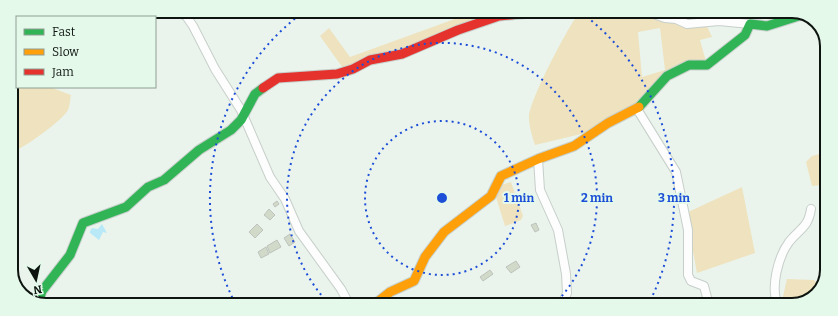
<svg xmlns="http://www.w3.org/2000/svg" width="838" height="316" viewBox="0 0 838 316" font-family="Bitter,serif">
<rect width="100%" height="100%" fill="#eaf4ed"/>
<path fill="#eee3be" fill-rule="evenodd" d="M474,12H507L345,71L320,36L329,28L350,57Z
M578,14L602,17L665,18L705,22L712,37L700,40L707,65H689L598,130L535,145C532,136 529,126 529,117C529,101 567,29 578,14ZM660,28L665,70L642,77L638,32Z
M17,59V87H50L71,95C70,99 70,106 68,110C63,120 22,150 11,152V97L15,94L11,84V62Z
M826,152V185L812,186L806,162L812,156Z
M511,182L523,216L521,220L505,226L495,194L501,185Z
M742,187L755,253L697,273L686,213Z
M787,279L814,280L820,287C809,303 800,305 781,305Z"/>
<path fill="#b9e9f6" d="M102,224L107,233L103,232L99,240L90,233V231L92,228L98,229Z"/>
<path fill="#d1d9c9" stroke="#bdc3bc" d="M725,13H739V17L726,19Z
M277,201L279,204L275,207L273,204Z
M269,209L275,215L270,220L264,215Z
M536,223L539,230L535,232L531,225Z
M257,224L263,230L255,238L249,232Z
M290,234L295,242L289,246L284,238Z
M277,240L281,247L270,253L267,246Z
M266,247L269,254L261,258L258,252Z
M516,261L520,267L511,273L506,267Z
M490,270L493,274L483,281L480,277Z"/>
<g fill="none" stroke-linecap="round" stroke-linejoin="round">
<defs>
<path id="street" d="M176,11L186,16L193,26L215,69L241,110L270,177L285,199L299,231L341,289L349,304
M651,13L665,18L676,19L687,24L719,21L750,24
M637,109L676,172L688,230V275L691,281L704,286L709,305
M538,159L540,190L558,230L566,274L567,293L562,304
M778,305C770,288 778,257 789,242C800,228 808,228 811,209"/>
<path id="fast" d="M639,107L667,76L689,65H707L745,35L750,24L767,26L805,14
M38,303L42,291L70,255L83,223L126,207L148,187L164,180L199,150L231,130L241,120L255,94L263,88"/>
<path id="slow" d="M375,304L390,292L414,281L425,257L444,232L491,196L501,176L538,159L574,146L608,123L639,107"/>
<path id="jam" d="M263,88L278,78L337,74L353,69L370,60L402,54L458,30L499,16L541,12"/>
</defs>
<use href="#street" stroke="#c7cfca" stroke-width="10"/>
<use href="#fast" stroke="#c7cfca" stroke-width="11"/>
<use href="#slow" stroke="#c7cfca" stroke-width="11"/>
<use href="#jam" stroke="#c7cfca" stroke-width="11"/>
<use href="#street" stroke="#fcfdfc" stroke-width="8"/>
<use href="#fast" stroke="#30b455" stroke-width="9"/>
<use href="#slow" stroke="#ff9f0a" stroke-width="9"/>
<use href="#jam" stroke="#e5322d" stroke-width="9"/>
</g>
<g fill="none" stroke="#1d4ed8" stroke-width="2" stroke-dasharray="2 4">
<circle cx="442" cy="198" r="77"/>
<path d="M329 304A155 155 0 1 1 555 304"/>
<path d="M235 303A232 232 0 0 1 302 13M582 13A232 232 0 0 1 649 303"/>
</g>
<path d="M0 0H838V316H0ZM46 18H792A28 28 0 0 1 820 46V270A28 28 0 0 1 792 298H46A28 28 0 0 1 18 270V46A28 28 0 0 1 46 18Z" fill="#e5f9eb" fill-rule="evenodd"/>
<path fill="none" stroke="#0e1510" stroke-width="2" d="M46 18H792A28 28 0 0 1 820 46V270A28 28 0 0 1 792 298H46A28 28 0 0 1 18 270V46A28 28 0 0 1 46 18Z"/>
<circle cx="442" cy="198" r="6" fill="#1d4ed8" stroke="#e5f9eb" stroke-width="2"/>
<g font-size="12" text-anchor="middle" font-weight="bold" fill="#1d4ed8" stroke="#e5f9eb" stroke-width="4" stroke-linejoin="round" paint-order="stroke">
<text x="519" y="202">1 min</text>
<text x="597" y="202">2 min</text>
<text x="674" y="202">3 min</text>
</g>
<rect x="16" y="16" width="140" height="72" fill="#e5f9eb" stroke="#8f9e93"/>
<rect x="24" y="29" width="20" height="6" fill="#30b455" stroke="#8f9e93"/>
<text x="52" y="36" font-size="12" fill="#0e1510">Fast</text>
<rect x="24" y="49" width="20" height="6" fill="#ff9f0a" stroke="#8f9e93"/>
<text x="52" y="56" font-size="12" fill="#0e1510">Slow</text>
<rect x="24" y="69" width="20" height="6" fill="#e5322d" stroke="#8f9e93"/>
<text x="52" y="76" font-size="12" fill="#0e1510">Jam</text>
<g transform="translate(36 280) rotate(171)" stroke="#e5f9eb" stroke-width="3" paint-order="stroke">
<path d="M0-3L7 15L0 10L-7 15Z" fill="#0e1510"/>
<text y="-6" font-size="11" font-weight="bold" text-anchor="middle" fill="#0e1510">N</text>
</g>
</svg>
